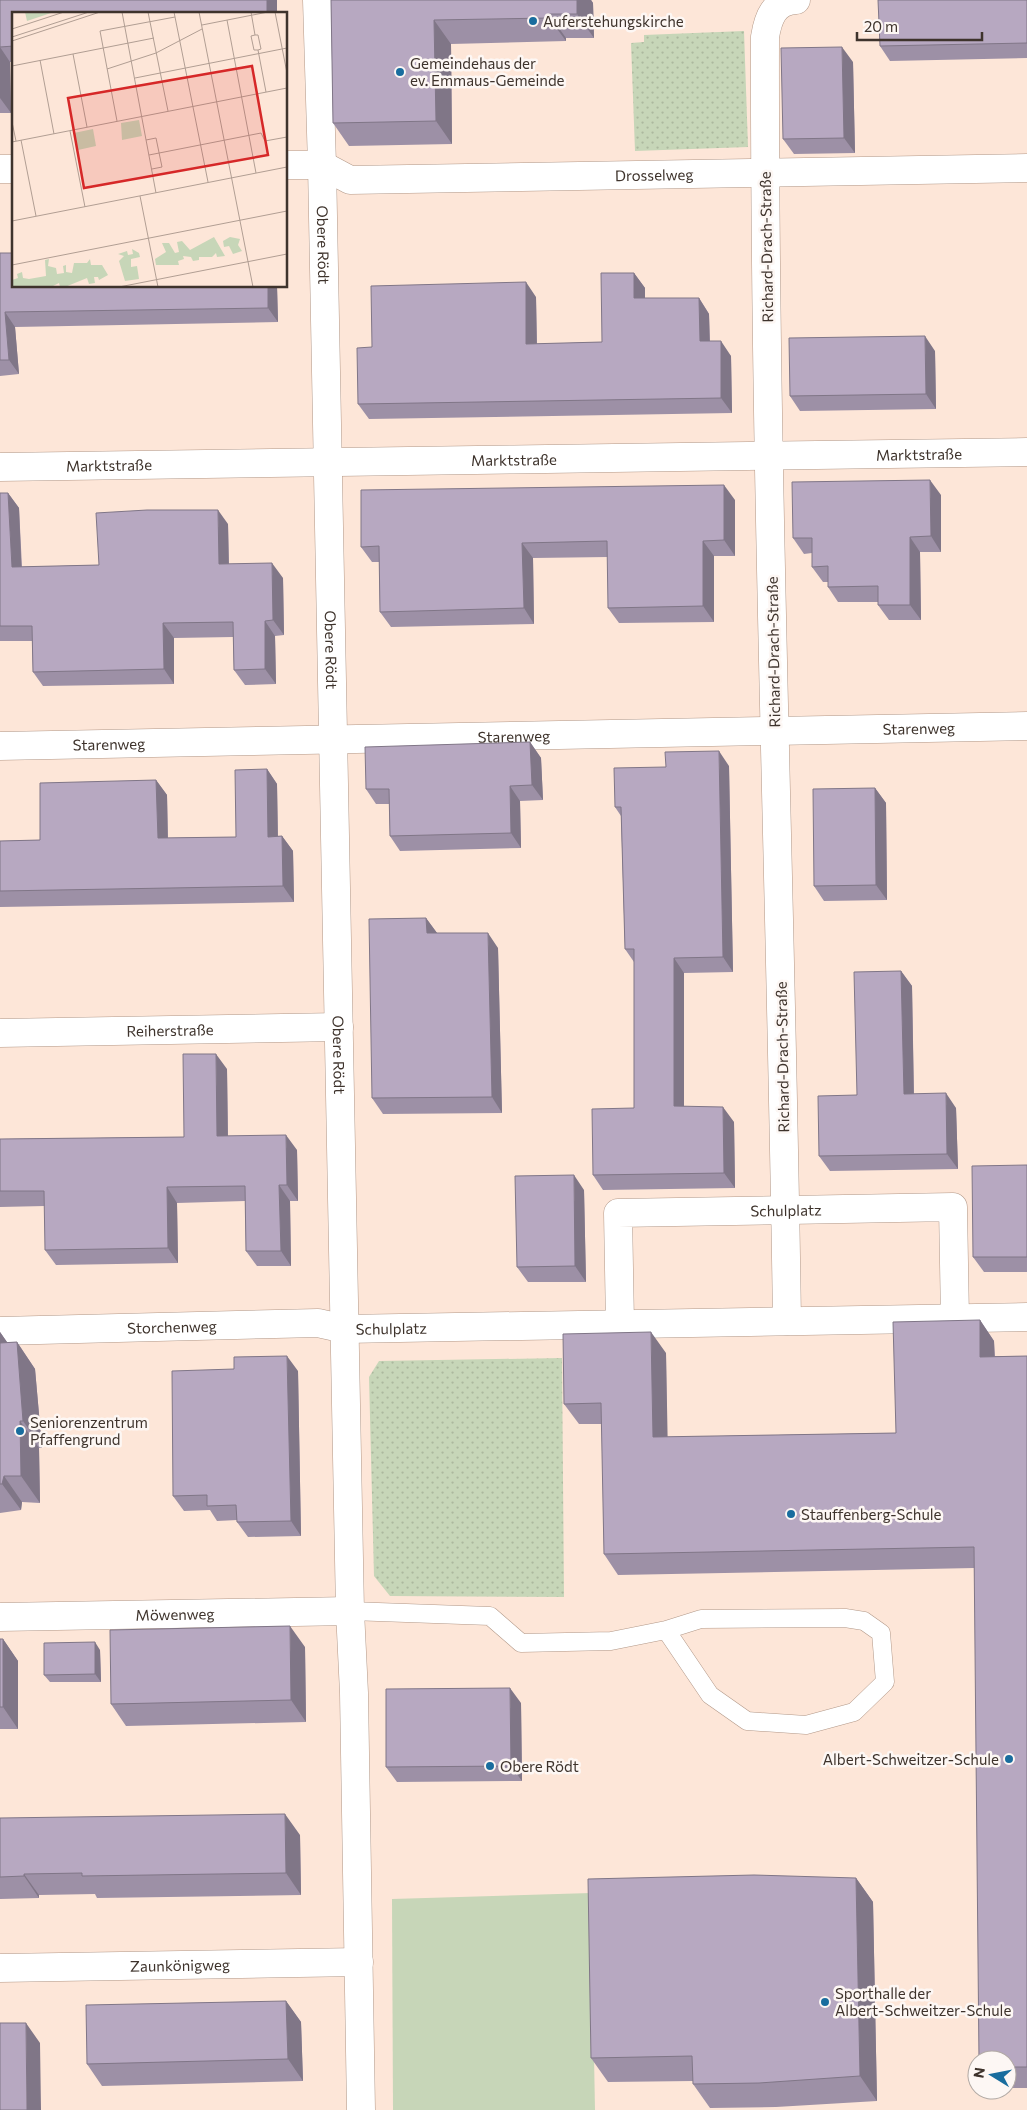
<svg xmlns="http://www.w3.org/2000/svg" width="1027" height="2110" viewBox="0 0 1027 2110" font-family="Commissioner,sans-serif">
<defs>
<pattern id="park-dots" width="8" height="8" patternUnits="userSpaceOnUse" patternTransform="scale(1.25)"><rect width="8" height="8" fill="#c7d6b8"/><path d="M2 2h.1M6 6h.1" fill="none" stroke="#acb89e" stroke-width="1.8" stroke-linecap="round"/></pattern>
</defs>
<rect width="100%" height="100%" fill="#fde6d8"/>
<path fill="#c7d6b8" d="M591,1893L595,2110H393L392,1899Z"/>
<path fill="url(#park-dots)" d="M744,31L748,147L635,151L631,43L644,42V35Z
M562,1358L564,1597L390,1596L374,1576L369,1377L379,1361Z"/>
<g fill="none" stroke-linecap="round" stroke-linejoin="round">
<defs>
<path id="service" d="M350,1611L490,1616L521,1643L611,1641L666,1630L701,1619L845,1618L864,1621L881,1633L885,1682L854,1712L806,1725L747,1721L710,1695L666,1630"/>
<g id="minor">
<path id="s1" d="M317,0L322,165L350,1611L354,1693L361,2110"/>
<path id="s2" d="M286,165H322L350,180L1027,168"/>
<path d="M0,169H14"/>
<path id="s3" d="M0,467C342,460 685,459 1027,452"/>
<path id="s4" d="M0,746L1027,726"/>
<path id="s5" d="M0,1033L339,1027"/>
<path d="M787,1321C781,893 764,465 765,37C768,18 774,1 796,0"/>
<path id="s6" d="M620,1324L618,1213L953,1207L955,1319"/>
<path id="s7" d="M0,1331L318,1323L345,1329L1027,1317"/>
<path id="s8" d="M0,1617L350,1611"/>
<path id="s9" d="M0,1968L359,1962"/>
</g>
</defs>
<use href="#service" stroke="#b29888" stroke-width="19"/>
<use href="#minor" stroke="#b29888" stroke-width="29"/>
<use href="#service" stroke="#fff" stroke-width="18"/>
<use href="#minor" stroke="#fff" stroke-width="28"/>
</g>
<path fill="#9d90a6" d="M0,0H277V14H14V62H10L11,113H0Z
M331,0H591L593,3L594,38H566V41L451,44L452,144L349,146L333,123Z
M1027,0V58L890,61L880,46Z
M853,62L855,153L794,154L783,139Z
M0,253L14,286H277L278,322L15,327L19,374L0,376Z
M634,273L645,288V298H699L709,314L710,341L731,356L732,413L369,419L358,404L536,297L537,344L602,342Z
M935,351L936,409L800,411L790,396Z
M0,493H8L19,508L22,567L99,565L228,524L229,564L283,578L284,635L275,636L276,684L245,685L234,670L233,637L174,638V684L43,686L33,672L32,641H0Z
M941,495V552H920L921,620H889L878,605V602H838L828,587V582H823L812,567V553L804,554L793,538Z
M735,500V556H714V622L619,623L608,608V557L533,558L534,624L391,627L380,612L379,562H372L361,547Z
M530,742L541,758L543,800L520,801L521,848L400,851L390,836L389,804H376L366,789Z
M729,766L733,972L684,973V1106L734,1122L735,1188L603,1190L593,1175L634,1108V962L625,949L621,816L615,807Z
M267,769L277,784L278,836H282L293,851L294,902L0,907V841L40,840L156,780L167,795L168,838L236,837Z
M875,788L886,803L887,900L824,901L814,886Z
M426,918L437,933L498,948L502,1113L383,1114L372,1098Z
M901,971L912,986L914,1094L956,1108L958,1169L830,1171L819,1156L857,1095Z
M227,1069L228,1136L297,1150L298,1201H290L291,1266H257L246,1251L245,1201L177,1203L178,1263L56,1265L45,1250V1206L0,1207V1139L184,1137Z
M1027,1165V1272H984L973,1257Z
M584,1190L586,1282H528L517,1267Z
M980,1320L994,1341L995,1356H1027V2088H1007V2060L974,1568L618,1575L604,1554L602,1424H579L564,1404L666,1353L667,1437L896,1433Z
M0,1332L7,1342H17L35,1369L42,1448H39L40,1503L22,1502L21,1510L0,1513Z
M298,1371L301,1536L248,1537L237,1522V1520L217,1521L210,1510L184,1511L173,1496Z
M0,1639H3L18,1661V1729H0Z
M305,1647L306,1722L126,1726L111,1704Z
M100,1650L101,1682H50L44,1675Z
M521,1703L522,1781L397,1782L386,1767Z
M0,1818L300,1835L301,1895L97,1898L95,1894L39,1895V1898L0,1899Z
M856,1878L873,1902L877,2101L776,2107L710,2108L693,2084V2081L608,2082L591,2058Z
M286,2001L301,2022L303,2081L102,2086L87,2064Z"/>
<path fill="#807687" d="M267,0H277V14H267Z
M577,0H591L593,3L594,38L577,14Z
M549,14L566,38V41L549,18Z
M434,20L451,44L452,144L436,121Z
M0,47L10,62L11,113L0,98Z
M842,47L853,62L855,153L844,138Z
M634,273L645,288V314L634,298Z
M526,282L536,297L537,359L526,344Z
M268,286H277L278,322L268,308Z
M699,298L709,314L710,356L700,341Z
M5,312L15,327L19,374L9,360Z
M925,336L935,351L936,409L926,394Z
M721,341L731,356L732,413L721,398Z
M930,480L941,495V552L931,536Z
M724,485L735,500V556L724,540Z
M8,493L19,508L22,582L12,567Z
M218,510L228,524L229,579L219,564Z
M910,537L920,552L921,620L910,605Z
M703,541L714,556V622L703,606Z
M522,543L533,558L534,624L524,608Z
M272,563L283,578L284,635L273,620Z
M265,621L275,636L276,684L265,669Z
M163,623L174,638V684L164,669Z
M530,742L541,758L543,800L532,785Z
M719,751L729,766L733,972L723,957Z
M267,769L277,784L278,852L268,837Z
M156,780L167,795L168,853L158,838Z
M510,786L520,801L521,848L511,833Z
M875,788L886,803L887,900L876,885Z
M282,836L293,851L294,902L283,886Z
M426,918L437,933H427Z
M488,933L498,948L502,1113L492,1097Z
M674,958L684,973V1121L674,1106Z
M901,971L912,986L914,1109L904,1094Z
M216,1054L227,1069L228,1152L217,1136Z
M946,1093L956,1108L958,1169L947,1154Z
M723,1107L734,1122L735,1188L724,1173Z
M286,1135L297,1150L298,1201L287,1185Z
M574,1175L584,1190L586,1282L575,1266Z
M279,1185L290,1201L291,1266L281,1251Z
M167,1187L177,1203L178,1263L168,1248Z
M980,1320L994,1341L995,1377L980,1357Z
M0,1332L18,1358L0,1345Z
M651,1332L666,1353L668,1458L653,1437Z
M17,1342L35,1369L42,1448L23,1421Z
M287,1356L298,1371L301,1536L291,1521Z
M20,1421L39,1448L40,1503L21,1476Z
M4,1476L22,1502L21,1510L2,1484Z
M290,1626L305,1647L306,1722L291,1700Z
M3,1639L18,1661V1729L3,1707Z
M95,1642L100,1650L101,1682L95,1674Z
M510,1688L521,1703L522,1781L511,1766Z
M285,1814L300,1835L301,1895L286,1873Z
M24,1874L39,1895V1898L24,1876Z
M856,1878L873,1902L877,2101L860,2076Z
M286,2001L301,2022L303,2081L288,2059Z
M26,2023L40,2043L41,2110H27Z"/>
<path fill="#b7a8c1" stroke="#807687" d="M0,0H267V14H14V46L0,47Z
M331,0H577V14H549V18L434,20L436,121L333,123Z
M878,0H1027V43L880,46Z
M842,47L844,138L783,139L781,48Z
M0,253H14V286H268V308L5,312L9,360H0Z
M601,273H634V298H699L700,341H721V398L358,404L357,348L372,347L371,286L526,282V344L602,342Z
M925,336L926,394L790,396L789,338Z
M930,480L931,536L910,537V605H878V586L828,587V566L812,567V538H793L792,482Z
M724,485V540L703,541V606L608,608L607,541L522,543L524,608L380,612L379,546L361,547V490Z
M0,493H8L12,567L99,565L96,513L147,510H218L219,564L272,563L273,620L265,621V669L234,670L233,622L163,623L164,669L33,672L32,626H0Z
M530,742L532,785L510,786L511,833L390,836L389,789H366L365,747Z
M719,751L723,957L674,958V1106L723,1107L724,1173L593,1175L592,1109L634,1108V949H625L621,807H615L614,768L666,767L665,752Z
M267,769L268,837L282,836L283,886L0,891V841L40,840V783L156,780L158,838L236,837L235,770Z
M875,788L876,885L814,886L813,789Z
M426,918L427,933H488L492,1097L372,1098L369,919Z
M901,971L904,1094L946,1093L947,1154L819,1156L818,1096L857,1095L854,972Z
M183,1054H216L217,1136L286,1135L287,1185H279L281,1251H246L245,1186L167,1187L168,1248L45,1250L44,1191H0V1139L184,1137Z
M1027,1165V1257H973L972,1166Z
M574,1175L575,1266L517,1267L515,1176Z
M980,1320V1357L1027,1356V2067H1007V2060H979L974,1547L604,1554L601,1403L564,1404L563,1334L651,1332L653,1437L896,1433L893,1322Z
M17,1342L23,1421H20L21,1476H4L2,1484H0V1343Z
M287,1356L291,1521L237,1522L236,1505L207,1506V1495L173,1496L172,1371L234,1369V1357Z
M290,1626L291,1700L111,1704L110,1630Z
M0,1639H3V1707H0Z
M95,1642V1674L44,1675V1643Z
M510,1688L511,1766L386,1767V1689Z
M285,1814L286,1873L82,1876V1873L24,1874V1876L0,1877V1818Z
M754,1875L856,1878L860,2076L759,2083L693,2084L692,2056L591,2058L588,1879Z
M286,2001L288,2059L87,2064L86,2005Z
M0,2023H26L27,2110H0Z"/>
<g fill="#196d9e" stroke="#fdf7f4" stroke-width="2">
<circle cx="533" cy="21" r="5"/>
<circle cx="400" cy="72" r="5"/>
<circle cx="20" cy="1431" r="5"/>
<circle cx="791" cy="1514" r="5"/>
<circle cx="1009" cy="1759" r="5"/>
<circle cx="490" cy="1766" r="5"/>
<circle cx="825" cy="2002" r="5"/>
</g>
<g text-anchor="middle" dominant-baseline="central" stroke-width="5" stroke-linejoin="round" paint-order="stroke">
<g font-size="15" fill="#3e332c" stroke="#fdf7f4" text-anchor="start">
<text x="543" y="21">Auferstehungskirche</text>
<text x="410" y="63">Gemeindehaus der<tspan x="410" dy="17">ev. Emmaus-Gemeinde</tspan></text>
<text x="30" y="1422">Seniorenzentrum<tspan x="30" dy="17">Pfaffengrund</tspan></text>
<text x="801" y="1514">Stauffenberg-Schule</text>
<text x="999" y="1759" text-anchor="end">Albert-Schweitzer-Schule</text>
<text x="500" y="1766">Obere Rödt</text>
<text x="835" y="1993">Sporthalle der<tspan x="835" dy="17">Albert-Schweitzer-Schule</tspan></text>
</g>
<g font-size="15" fill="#3e332c" stroke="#fdf7f4">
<text stroke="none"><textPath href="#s2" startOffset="372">Drosselweg</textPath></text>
<text stroke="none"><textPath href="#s1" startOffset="245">Obere Rödt</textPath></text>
<text transform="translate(766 247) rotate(-91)">Richard-Drach-Straße</text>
<text stroke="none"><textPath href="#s3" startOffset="919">Marktstraße</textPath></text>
<text stroke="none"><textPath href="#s3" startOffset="514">Marktstraße</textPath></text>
<text stroke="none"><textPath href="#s3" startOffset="109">Marktstraße</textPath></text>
<text stroke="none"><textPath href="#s1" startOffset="650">Obere Rödt</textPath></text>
<text transform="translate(773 652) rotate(-91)">Richard-Drach-Straße</text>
<text stroke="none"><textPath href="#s4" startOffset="919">Starenweg</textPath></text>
<text stroke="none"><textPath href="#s4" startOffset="514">Starenweg</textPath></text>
<text stroke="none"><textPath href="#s4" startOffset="109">Starenweg</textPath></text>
<text stroke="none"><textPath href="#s5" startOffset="170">Reiherstraße</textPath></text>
<text stroke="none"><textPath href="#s1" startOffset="1055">Obere Rödt</textPath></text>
<text transform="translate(782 1057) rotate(-91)">Richard-Drach-Straße</text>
<text stroke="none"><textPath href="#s6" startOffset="279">Schulplatz</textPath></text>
<text stroke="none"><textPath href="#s7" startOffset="172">Storchenweg</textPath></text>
<text stroke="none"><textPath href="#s7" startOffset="392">Schulplatz</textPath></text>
<text stroke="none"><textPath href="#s8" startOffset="175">Möwenweg</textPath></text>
<text stroke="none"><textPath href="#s9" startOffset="180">Zaunkönigweg</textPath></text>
</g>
</g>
<g transform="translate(12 12)">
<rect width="275" height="275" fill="#fde6d8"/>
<path d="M81,117L84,134L66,138L62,121Z" fill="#c7d6b8"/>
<path d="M13,0H42L15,9ZM127,108L130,124L110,128L109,111Z" fill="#c7d6b8"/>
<path d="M202,225L213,244L205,245L204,241L200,245H187V248L181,249L179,245L171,244L172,247L166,249L167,253H144L143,247L154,240L150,231H157L163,241L167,240L165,230L170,229L178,238ZM218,225L228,227L226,233L230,239L221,242L217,234L212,235L211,229ZM120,237L127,241L128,245L119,247V255L125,254L127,267L113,269L107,249L112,244L106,242L115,239L116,243L121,242ZM37,247L36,254L44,256L45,262L52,261L51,254L54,253V260L60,261L62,251H75L78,247L79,253H90L96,263L87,268L86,265H82L83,271L77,272L75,266L53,275H48L47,271L39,275H0V268L6,266L5,262L10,260L11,266L17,267L34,264L33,248Z" fill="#c7d6b8"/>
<path fill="none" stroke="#b19e93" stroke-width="1" d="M110,0L144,181M136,0L156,99M162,0L196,170M187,0L241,275M239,0L243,23L239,24L242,38H246L254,80M263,0L275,61M215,8L244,161M190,13L256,0M0,17L52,0M243,23H246L249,37L246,38M0,25L77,0M0,29L88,0M61,42L75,115M28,48L42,122M0,54L142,26M95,57L144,41L190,17M123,66L275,36M105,109L88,19L163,5M0,110L4,129M58,119L73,195M9,128L24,204M134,128L144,126L150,155L140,157M0,130L275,76M137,143L249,121L253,129L275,125M128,184L146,275M0,209L275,155M0,253L275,199M107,275L275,242"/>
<path fill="#d62828" fill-opacity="0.15" stroke="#d62828" stroke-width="2.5" d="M240,54L256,143L72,176L56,86Z"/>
<rect width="275" height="275" fill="none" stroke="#3e332c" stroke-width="2.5"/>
</g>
<g transform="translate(992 2075) rotate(280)"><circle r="24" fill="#fdf7f4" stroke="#b1a9a4"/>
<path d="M0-4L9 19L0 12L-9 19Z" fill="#196d9e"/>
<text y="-8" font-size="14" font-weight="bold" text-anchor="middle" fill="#3e332c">N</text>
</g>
<path d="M857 32v8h125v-8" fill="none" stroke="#3e332c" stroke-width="2.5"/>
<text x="864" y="32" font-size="15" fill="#3e332c" stroke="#fdf7f4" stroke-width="4" paint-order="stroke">20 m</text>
</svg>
